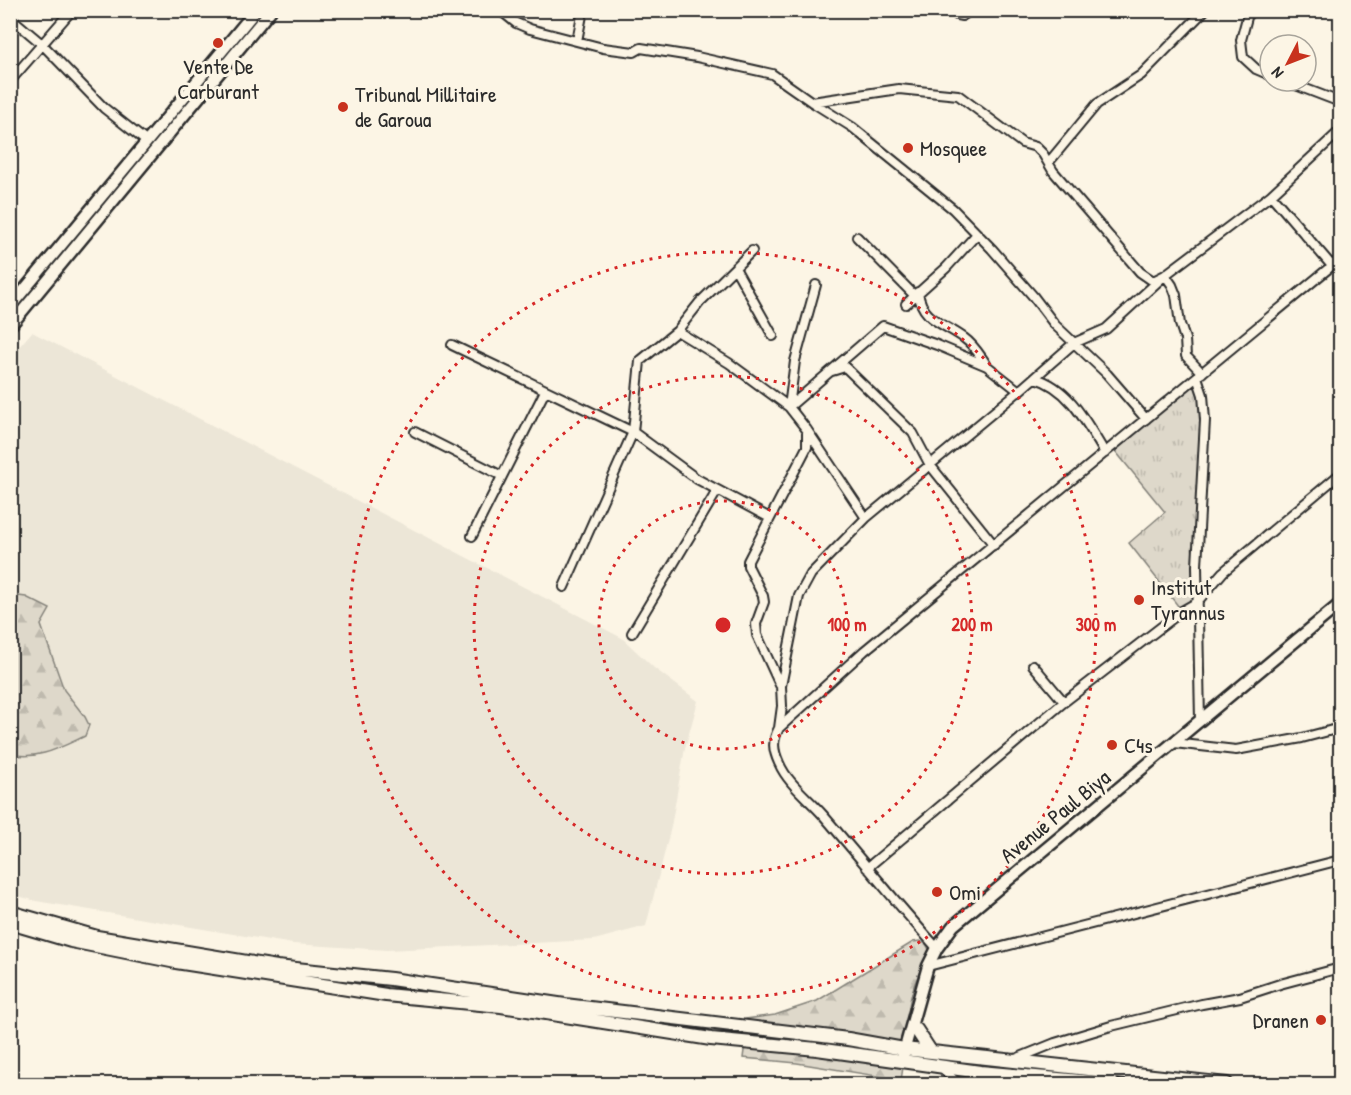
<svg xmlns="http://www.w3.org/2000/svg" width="1351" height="1095" viewBox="0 0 1351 1095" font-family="'Patrick Hand',sans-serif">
<defs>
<pattern id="grass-tufts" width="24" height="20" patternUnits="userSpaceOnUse" patternTransform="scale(1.5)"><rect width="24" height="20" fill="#ded8ca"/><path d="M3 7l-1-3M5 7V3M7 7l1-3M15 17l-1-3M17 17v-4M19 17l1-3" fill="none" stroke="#bfbaae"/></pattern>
<pattern id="forest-firs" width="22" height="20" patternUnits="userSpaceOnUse" patternTransform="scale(1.5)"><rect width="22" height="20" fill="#ded8ca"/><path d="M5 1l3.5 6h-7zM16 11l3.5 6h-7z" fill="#bfbaae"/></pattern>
</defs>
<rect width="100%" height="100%" fill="#fcf5e5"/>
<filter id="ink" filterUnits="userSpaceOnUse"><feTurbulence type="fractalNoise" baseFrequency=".0167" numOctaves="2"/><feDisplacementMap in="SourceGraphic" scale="12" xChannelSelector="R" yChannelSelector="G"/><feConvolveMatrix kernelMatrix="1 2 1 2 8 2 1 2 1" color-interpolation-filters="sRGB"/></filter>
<g filter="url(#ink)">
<path fill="#ece6d7" d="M32,332L622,638L654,668L698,701L685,748L671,827L646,926L594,940L387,950L293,944L36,901L11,894L10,357Z"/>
<path fill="url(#grass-tufts)" stroke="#84827a" stroke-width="1.5" d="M1197,377L1203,395L1196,603L1182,611L1129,543L1165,512L1112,447Z"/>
<path fill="url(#forest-firs)" stroke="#84827a" stroke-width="1.5" d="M11,595L26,597L50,609L41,625L64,690L85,717L89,725L85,736C61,747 37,761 11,754Z
M920,941L926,944L931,953C900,997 910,1031 901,1080L797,1063L743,1058L747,1028L746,1019L775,1015L817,1001L913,942Z"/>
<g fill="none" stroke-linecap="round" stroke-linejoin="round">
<defs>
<path id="minor" d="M500,10L516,23L530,29L603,48L634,52L641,48L697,57L772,74L812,102L852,127L953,209L992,249L1033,296L1055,325L1107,374L1146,419
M953,10L957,15L962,16L971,10
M1249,10L1241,40L1243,57L1256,69L1270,75
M10,17L42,44L104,108L147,142
M577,41L583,10
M10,81L72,10
M1285,81L1340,102
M812,102L899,89L958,95L1022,143L1036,147L1043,154L1053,171L1140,272L1153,281L1165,275L1172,285L1176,295L1180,324L1185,339L1186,356L1202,373
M1049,162L1097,104L1141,75L1205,10
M1271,195L1340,131
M857,237L915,296
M735,268L773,336
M918,292C922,321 944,323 964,338C974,345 979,354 986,364
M906,304L946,268L977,234
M677,331L729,363L789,407L807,430L866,518
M452,345L633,432L697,479L770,518
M832,371L845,367L913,433L930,465L994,545
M1197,377L1203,395L1205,420L1197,566L1200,721
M1035,378C1070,388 1087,424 1105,453
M789,407L883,326L937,345L987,366L1019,391
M789,407L795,361L816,285
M415,432L502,476
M472,536L545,391
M564,587L633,432L640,361L677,331L700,302L752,251
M632,633L717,491
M1033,665L1064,702
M780,685L757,635L756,624L764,602L763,596L748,566V561L807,447V430
M779,728L782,706L781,686L799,596L811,574L866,518L1019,391L1074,343L1106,329L1165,275L1271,195L1332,266
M1174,743L1236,750L1302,738L1340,728
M867,868L1064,702L1182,611L1196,603L1223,572L1340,474
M937,948C898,905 861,859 823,815C808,798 788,784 779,763C773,750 772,741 779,728L864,651L1340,259
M928,966L1340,860
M1013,1060L1055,1043L1111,1026L1202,1004L1240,997L1280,984L1340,968
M941,1067L958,1084"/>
<path id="secondary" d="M10,307L256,10
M10,326L271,10
M903,1055L928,966L937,948L953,926L1340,604"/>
<path id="primary" d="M10,912L97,937L277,967L391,979L565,1005L848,1039L904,1049L1227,1084
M10,923L71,941L176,962L386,995L501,1006L711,1039L817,1049L980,1072L1113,1084
M916,1029L931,1052"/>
</defs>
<use href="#minor" stroke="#2b2b2b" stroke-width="12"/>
<use href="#secondary" stroke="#2b2b2b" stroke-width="15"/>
<use href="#primary" stroke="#2b2b2b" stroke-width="16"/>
<use href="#minor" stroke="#fcf5e5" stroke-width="8"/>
<use href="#secondary" stroke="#fcf5e5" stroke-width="10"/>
<use href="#primary" stroke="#fcf5e5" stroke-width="12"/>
</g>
</g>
<g fill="none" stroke="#d62828" stroke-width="3" stroke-dasharray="3 6">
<circle cx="723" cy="625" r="124"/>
<circle cx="723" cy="625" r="249"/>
<circle cx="723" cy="625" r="373"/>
</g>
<g fill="#c8321e" stroke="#fcf5e5" stroke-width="2">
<circle cx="218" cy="43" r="6"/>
<circle cx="343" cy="107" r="6"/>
<circle cx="908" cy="148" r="6"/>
<circle cx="1139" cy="600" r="6"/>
<circle cx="1112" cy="745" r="6"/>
<circle cx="937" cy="892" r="6"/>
<circle cx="1321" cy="1020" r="6"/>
</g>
<g text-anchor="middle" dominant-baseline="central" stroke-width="6" stroke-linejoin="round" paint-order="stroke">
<g font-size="22" fill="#2b2b2b" stroke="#fcf5e5" text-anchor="start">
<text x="218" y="66" text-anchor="middle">Vente De<tspan x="218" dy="25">Carburant</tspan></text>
<text x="355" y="94">Tribunal Millitaire<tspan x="355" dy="25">de Garoua</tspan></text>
<text x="920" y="148">Mosquee</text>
<text x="1151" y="587">Institut<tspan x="1151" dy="25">Tyrannus</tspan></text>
<text x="1124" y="745">C4s</text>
<text x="949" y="892">Omi</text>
<text x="1309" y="1020" text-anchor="end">Dranen</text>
</g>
<g font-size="22" fill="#2b2b2b" stroke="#fcf5e5">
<text transform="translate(1055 816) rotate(-39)">Avenue Paul Biya</text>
</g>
</g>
<circle cx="723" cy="625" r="9" fill="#d62828" stroke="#fcf5e5" stroke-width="3"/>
<g font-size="18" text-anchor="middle" font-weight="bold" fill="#d62828" stroke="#fcf5e5" stroke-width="6" stroke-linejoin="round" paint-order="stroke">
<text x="847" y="631">100 m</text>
<text x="972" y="631">200 m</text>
<text x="1096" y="631">300 m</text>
</g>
<rect width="1351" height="1095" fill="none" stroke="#fcf5e5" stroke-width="36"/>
<rect x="18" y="18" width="1315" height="1059" fill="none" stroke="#2b2b2b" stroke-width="2" filter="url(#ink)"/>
<g transform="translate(1288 63) rotate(228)"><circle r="28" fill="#fcf5e5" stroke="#a8a49b" stroke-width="1.5"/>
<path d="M0-4.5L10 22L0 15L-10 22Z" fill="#c8321e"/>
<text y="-9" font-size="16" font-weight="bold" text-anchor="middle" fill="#2b2b2b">N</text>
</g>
</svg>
